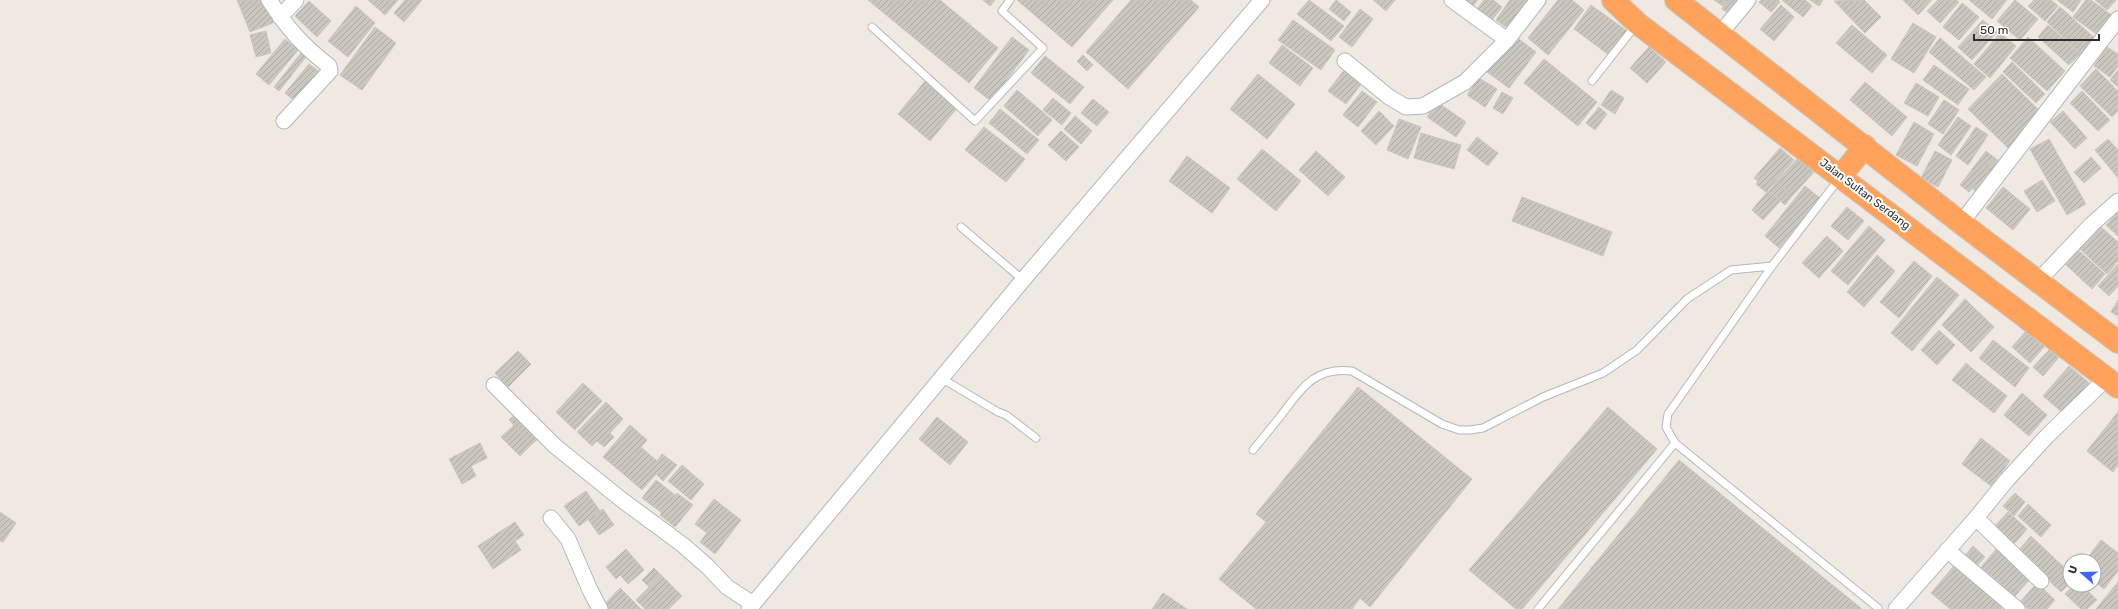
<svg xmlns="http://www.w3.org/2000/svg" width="2118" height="609" viewBox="0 0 2118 609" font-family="Rubik,sans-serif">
<defs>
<pattern id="building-hatch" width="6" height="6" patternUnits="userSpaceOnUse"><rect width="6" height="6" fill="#cbc7bf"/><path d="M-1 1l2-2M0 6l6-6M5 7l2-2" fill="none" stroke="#afaba4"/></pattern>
</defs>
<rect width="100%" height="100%" fill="#efe9e1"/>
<path fill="url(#building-hatch)" stroke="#cbc5ba" d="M237,0H265L275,22L250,32Z
M368,0H398L385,15Z
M405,0H422L404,22L394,13Z
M868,0H940L998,48L969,83Z
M983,0H995L990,6Z
M1017,0H1113L1072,47Z
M1131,0H1191L1199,7L1128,89L1086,52Z
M1309,0L1344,26L1331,41L1297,14Z
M1336,0L1351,12L1344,21L1329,9Z
M1373,0H1395L1386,11Z
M1464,0H1478L1472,7Z
M1484,0H1493L1502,7L1492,20L1477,9Z
M1510,0H1535L1513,32L1496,20Z
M1558,0H1572L1584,10L1548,55L1528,38Z
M1714,0H1726L1723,6Z
M1727,0H1740L1732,15L1722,9Z
M1761,0H1778L1780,2L1771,12L1759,2Z
M1782,0H1805L1812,6L1803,17Z
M1810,0H1823L1819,6Z
M1864,0L1881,17L1865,33L1834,1Z
M1903,0H1932L1918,15Z
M1938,0H1956L1959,2L1940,23L1927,11Z
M1969,0H2007L1992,19Z
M2015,0L2038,19L2020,40L1997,21Z
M2034,0H2051L2058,6L2045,21L2028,6Z
M2057,0H2081L2073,12Z
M2086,0H2091L2117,19L2102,38L2073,17Z
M2095,0H2116L2107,10Z
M309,1L331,21L317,37L295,16Z
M1962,3L1979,17L1959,40L1943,27Z
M1591,5L1627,31L1609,55L1574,29Z
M1781,5L1794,17L1774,41L1760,29Z
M356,6L375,23L348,57L328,41Z
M2060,7L2099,42L2085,58L2047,22Z
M1360,9L1373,19L1352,47L1339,37Z
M1293,20L1335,50L1321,70L1278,40Z
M1983,20L1997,32L1972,60L1958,47Z
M1913,23L1936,37L1914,73L1891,59Z
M1852,25L1887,55L1872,73L1836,43Z
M2048,25L2080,54L2069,65L2038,37Z
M375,27L396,43L362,90L340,75Z
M266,31L271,53L256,57L250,35Z
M2000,33L2016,46L1990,78L1974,64Z
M1514,35L1536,52L1509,88L1487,72Z
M1012,37L1029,50L991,101L974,88Z
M2028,37L2065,71L2047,91L2010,58Z
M1940,38L1986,77L1974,90L1929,52Z
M285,39L298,50L269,85L256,74Z
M1282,45L1313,68L1300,86L1269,63Z
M1649,47L1666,62L1647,83L1630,68Z
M2107,47L2118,54V66L2110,77L2094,66Z
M301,53L306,57L279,91L274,87Z
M1083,55L1093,65L1087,71L1077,61Z
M1045,56L1084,87L1070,104L1031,73Z
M1544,59L1597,102L1578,126L1524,83Z
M2012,62L2045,94L2036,103L2003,72Z
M309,64L322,74L297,103L285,93Z
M1934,65L1969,89L1958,105L1923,80Z
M1345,69L1362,83L1346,104L1328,91Z
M2096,69L2118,91V111L2112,117L2080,86Z
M2118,70V87L2110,80Z
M1258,74L1295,104L1267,139L1230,109Z
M2002,74L2043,114L2009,149L1968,109Z
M1479,78L1497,89L1485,107L1467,95Z
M926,80L958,107L930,141L898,114Z
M1865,82L1907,117L1892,136L1850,100Z
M1916,83L1939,97L1928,116L1904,103Z
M1017,90L1052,120L1038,136L1004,106Z
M1611,90L1624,98L1615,114L1601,105Z
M1362,91L1377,102L1358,127L1343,115Z
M2082,91L2110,120L2098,131L2070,103Z
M1502,92L1513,98L1503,114L1493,108Z
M1053,98L1071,113L1062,125L1043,110Z
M1093,99L1109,112L1097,126L1081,113Z
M1944,100L1959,110L1943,134L1928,124Z
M1437,102L1466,122L1456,137L1427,117Z
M1599,107L1607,114L1595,130L1586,123Z
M1000,109L1039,140L1027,154L989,123Z
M1379,111L1394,126L1376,145L1361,131Z
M2063,111L2087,138L2075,149L2050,122Z
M1075,116L1092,131L1081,144L1064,129Z
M1958,117L1971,126L1951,155L1938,145Z
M1399,119L1421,127L1408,159L1387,150Z
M1914,122L1934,134L1917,166L1896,155Z
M984,127L1025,159L1006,182L965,150Z
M1976,127L1988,135L1968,165L1956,156Z
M1061,131L1079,147L1066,161L1048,145Z
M1421,133L1461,145L1454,169L1414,158Z
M1477,137L1498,153L1488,166L1467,150Z
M2049,139L2086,204L2067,215L2030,149Z
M2108,139L2118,150V178L2095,150Z
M1780,148L1794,160L1766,192L1756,184L1758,181L1754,178Z
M1262,149L1301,181L1276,211L1237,179Z
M1316,151L1345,177L1328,196L1299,170Z
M1935,151L1952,160L1938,187L1921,178Z
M1986,151L1995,158L1969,192L1960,185Z
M1187,156L1230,188L1212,213L1169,181Z
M1799,157L1815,171L1792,196L1776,182Z
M2091,157L2101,168L2084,183L2074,172Z
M1995,158L2003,165L1980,195L1972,188Z
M2042,180L2055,201L2037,212L2024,191Z
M1776,182L1792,196L1785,205L1769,191Z
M1805,186L1820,198L1779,248L1765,236Z
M2003,187L2030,209L2013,230L1986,208Z
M1768,191L1780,201L1763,220L1752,210Z
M1522,197L1612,232L1603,256L1512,221Z
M1847,207L1864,221L1848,240L1831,226Z
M2118,212V236L2106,225Z
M1869,226L1885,240L1848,285L1831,271Z
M2101,227L2118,242V261L2107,274L2080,249Z
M1827,236L1843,251L1819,278L1802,263Z
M2076,248L2105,274L2092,289L2063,262Z
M1877,255L1895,271L1864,307L1847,292Z
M1914,261L1932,276L1899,318L1880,302Z
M2118,264V286L2109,296L2098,286Z
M1937,277L1959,295L1912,351L1891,333Z
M1965,299L1994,327L1971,352L1942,325Z
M2118,300V316L2111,312Z
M1939,330L1955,345L1937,365L1921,350Z
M2027,330L2045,346L2030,363L2012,347Z
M1993,340L2029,368L2015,387L1979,358Z
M2050,349L2059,357L2043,376L2033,367Z
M518,351L531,364L508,387L495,373Z
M1966,363L1979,374L1966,391L1952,380Z
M2069,366L2089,383L2063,413L2043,396Z
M1979,374L2007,396L1994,413L1966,391Z
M583,383L602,401L575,430L556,412Z
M1358,387L1472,479L1370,607L1360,598L1352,609H1256L1219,579L1266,522L1256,514Z
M2022,393L2047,415L2029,436L2004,415Z
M606,402L623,419L610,433L614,437L604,447L597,441L592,446L577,432Z
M1608,407L1657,449L1522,609H1516L1469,570Z
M518,412L541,436L532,444L509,420Z
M2118,412V465L2113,472L2087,451Z
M937,417L968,442L950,465L919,439Z
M514,425L532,444L520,456L501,437Z
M630,425L647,440L620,471L603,457Z
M1981,438L2010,461L1991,486L1962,464Z
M480,443L487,458L471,466L476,476L462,484L449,459Z
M641,447L657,461L662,454L677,465L663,481L656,474L642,490L620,471Z
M1679,460L1862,609H1558Z
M682,465L704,484L691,500L668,481Z
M656,480L675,495L662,513L642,498Z
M586,491L600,511L579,526L564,506Z
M677,493L693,505L675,527L660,515Z
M2015,493L2025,502L2014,516L2003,506Z
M714,499L741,520L715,554L700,542L707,533L695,524Z
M2028,504L2051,525L2041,537L2018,516Z
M603,509L614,525L599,535L588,519Z
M0,512L16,523L3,542L0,541Z
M2008,512L2027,529L2013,545L1994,527Z
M515,522L524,535L515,541L521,550L493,569L478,546Z
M2031,536L2070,573V583L2061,592L2018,551Z
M2101,540L2118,553V571L2104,589L2094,581V561H2085Z
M1973,546L1985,557L1975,568L1963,558Z
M1998,547L2032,577L2015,596L1981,567Z
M626,549L644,570L628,584L620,575L616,579L606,567Z
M1958,561L2007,602L2001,609H1950L1931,593Z
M654,568L661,575L649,587L642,580Z
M661,575L682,596L669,609H645L636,600Z
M2118,582V609H2096Z
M2037,583L2055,600L2047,609H2028L2020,602Z
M2074,585H2082L2097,600L2087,609H2081L2065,594Z
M620,588L641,609H603L602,607Z
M1163,593L1187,609H1152Z"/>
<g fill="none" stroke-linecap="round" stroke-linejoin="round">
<defs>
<path id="lane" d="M872,27L975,121L1043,48L1002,11L1010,0
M1592,81L1636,25
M1839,179L1772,266L1668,414L1666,427L1675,443L1878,608
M961,227L1023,280
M941,378L998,412L1006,415L1036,438
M1253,450C1262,439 1270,429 1279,418C1300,391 1313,366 1352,371L1442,424L1459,430H1470L1483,428L1543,397L1603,373L1637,350L1687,299L1731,270L1772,266
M1538,609L1675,443"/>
<path id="street" d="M269,0C288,29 302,45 329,66L330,71L284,121
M1452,0L1507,40
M280,17L296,0
M1719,35L1748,0
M1345,61L1389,97L1406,107L1423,106L1465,82L1507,40L1538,0
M1961,223L2118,19
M2038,281L2092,224L2118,201
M494,385L555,446L622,500L683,545L708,567L727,587L753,604
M551,518L568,539L590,590L600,609
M1976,518L2041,581
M1947,550L2017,609
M749,609L1023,280L1262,0
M1896,609L1976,518L2006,481L2047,436L2106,379"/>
<path id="highway" d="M1613,0L1637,23L2118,387
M1676,0L1961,223L2118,342
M1841,176L1865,146"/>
</defs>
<use href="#lane" stroke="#b4b7c1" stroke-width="9"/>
<use href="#street" stroke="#b4b7c1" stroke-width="17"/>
<use href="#highway" stroke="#c9c9c9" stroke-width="24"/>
<use href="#lane" stroke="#fff" stroke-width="7"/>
<use href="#street" stroke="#fff" stroke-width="15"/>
<use href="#highway" stroke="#ffa35c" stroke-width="22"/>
</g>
<g text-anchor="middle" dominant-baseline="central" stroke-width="4" stroke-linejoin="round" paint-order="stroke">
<g font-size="11" fill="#2e2e2e" stroke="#fff">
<text transform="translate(1865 194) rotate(37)">Jalan Sultan Serdang</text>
</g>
</g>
<g transform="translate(2082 573) rotate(290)"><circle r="19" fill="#ffffff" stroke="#ababab"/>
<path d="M0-3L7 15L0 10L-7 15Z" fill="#4264fb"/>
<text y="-6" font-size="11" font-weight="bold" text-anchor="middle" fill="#2e2e2e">U</text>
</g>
<path d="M1974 34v6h125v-6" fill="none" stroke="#2e2e2e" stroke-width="2"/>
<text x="1980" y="34" font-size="12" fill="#2e2e2e" stroke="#ffffff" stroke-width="3" paint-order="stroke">50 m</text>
</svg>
